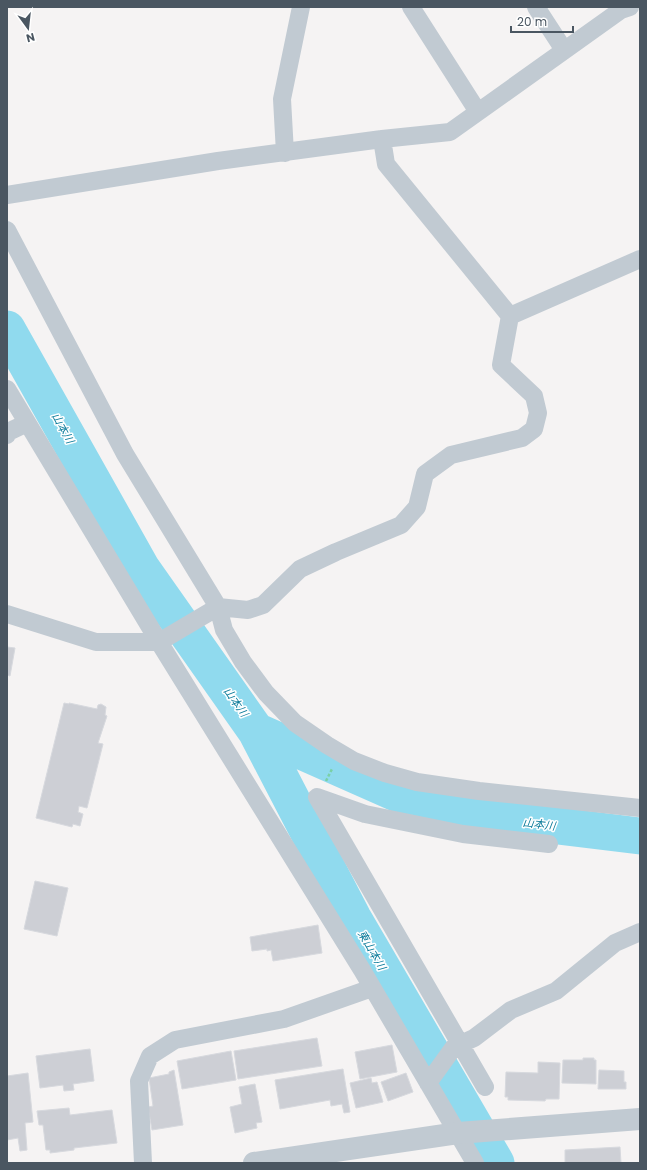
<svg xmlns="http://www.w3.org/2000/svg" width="647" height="1170" viewBox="0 0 647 1170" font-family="Poppins,'Noto Sans JP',sans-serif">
<rect width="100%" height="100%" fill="#f5f3f3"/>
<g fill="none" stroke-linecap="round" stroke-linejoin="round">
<path stroke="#90daee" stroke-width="37" d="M7,329L142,569L256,731L353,918L496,1163
M256,731L437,811L640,836"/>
</g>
<path fill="#cdcfd5" stroke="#d7d9de" d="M7,647L15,648L10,676L7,675Z
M64,703L69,704V703L97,709L98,705L101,704L106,707L105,715L107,716L98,743L103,744L87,808L79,806L78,812L83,814L80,826L73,824L72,827L36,818Z
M35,881L68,888L57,936L24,929Z
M318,925L322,953L273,961L271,950L267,951V949L252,951L250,937Z
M317,1038L322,1066L238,1079L234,1051Z
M392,1045L397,1072L360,1079L355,1052Z
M90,1049L94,1081L73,1084L74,1090L64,1091L63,1085L40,1088L36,1056Z
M231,1051L236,1080L182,1089L177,1061Z
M583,1058H594V1060H596V1084L562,1083L563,1060H583Z
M538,1062L560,1063L559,1099H546L545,1101L508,1100V1097H505L506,1072L538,1073Z
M343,1069L350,1112L344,1113L342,1104L331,1106L330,1100L280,1109L275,1080Z
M174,1070L183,1125L152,1130L148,1107L153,1106L149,1078L169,1074V1072Z
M599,1070L624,1071V1082H626V1089H598Z
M28,1073L33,1122L25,1123L27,1150L20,1151L18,1138L7,1140V1076Z
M406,1073L413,1092L388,1101L381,1082Z
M371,1078L372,1083L377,1082L383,1102L356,1108L350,1083Z
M255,1084L262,1122L256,1123L257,1128L235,1133L230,1107L242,1104L239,1087Z
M69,1108L70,1115L112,1110L117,1143L74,1148V1150L50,1153V1150H46L43,1125H39L37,1111Z
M620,1147L621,1163H565V1150Z"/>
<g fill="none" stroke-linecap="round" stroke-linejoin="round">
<path stroke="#7ad0a6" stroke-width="2.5" stroke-dasharray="3 2" stroke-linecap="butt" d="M326,781L332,769"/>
<path stroke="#c1cad2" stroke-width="18" d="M411,7L478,112
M536,7L564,50
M285,153L282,99L301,7
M7,195L218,161L382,139L450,132L621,10L630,7
M7,230L125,454L218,607L224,630L243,662L266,693L295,723L327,745L354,761L385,773L417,782L479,791L640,808
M510,316L640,259
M7,389L159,642L362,970L475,1163
M7,435L8,432L27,423
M7,614L96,642H159L218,607L248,610L263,605L300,569L336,552L401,525L417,507L425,474L451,455L522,438L534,429L538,413L534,396L501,365L510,316L386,164L382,139
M428,1083L454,1047L474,1038L511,1010L556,991L615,943L640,932
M485,1087L317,797L365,814L463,834L549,844
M143,1163L139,1081L150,1056L175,1040L284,1019L372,988"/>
<path stroke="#c1cad2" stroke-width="22" d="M254,1163L458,1133L640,1119"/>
</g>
<g text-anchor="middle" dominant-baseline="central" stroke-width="3" stroke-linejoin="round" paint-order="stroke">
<g font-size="11" font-style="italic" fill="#0c7c9b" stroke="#fff">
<text transform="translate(63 428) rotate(61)">山本川</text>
<text transform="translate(236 702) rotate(55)">山本川</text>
<text transform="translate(539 824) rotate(7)">山本川</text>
<text transform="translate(372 950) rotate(60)">東山本川</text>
</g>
</g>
<rect width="647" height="1170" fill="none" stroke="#4a5661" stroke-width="16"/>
<g transform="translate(28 28) rotate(165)" stroke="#ffffff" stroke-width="3" paint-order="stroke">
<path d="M0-3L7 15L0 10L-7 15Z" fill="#4a5661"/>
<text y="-6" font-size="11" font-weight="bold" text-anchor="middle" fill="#4a5661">N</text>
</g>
<path d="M511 26v6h62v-6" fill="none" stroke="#4a5661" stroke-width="2"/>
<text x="517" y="26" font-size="12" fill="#4a5661" stroke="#ffffff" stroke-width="3" paint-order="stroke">20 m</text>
</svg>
